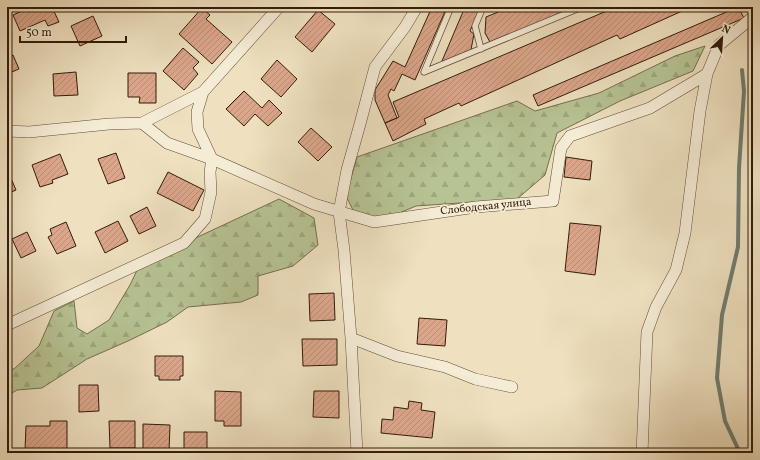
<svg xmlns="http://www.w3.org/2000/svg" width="760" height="460" viewBox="0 0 760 460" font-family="Vollkorn,serif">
<defs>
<pattern id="forest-firs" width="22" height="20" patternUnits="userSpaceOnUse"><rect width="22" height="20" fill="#b7c393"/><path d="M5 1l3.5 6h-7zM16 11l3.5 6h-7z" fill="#9ea77d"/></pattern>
<pattern id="building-hatch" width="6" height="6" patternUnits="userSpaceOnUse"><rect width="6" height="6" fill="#dca68b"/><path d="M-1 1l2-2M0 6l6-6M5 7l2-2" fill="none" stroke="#bd8e77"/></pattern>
</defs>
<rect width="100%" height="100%" fill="#efe1c0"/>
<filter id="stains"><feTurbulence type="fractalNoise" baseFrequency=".005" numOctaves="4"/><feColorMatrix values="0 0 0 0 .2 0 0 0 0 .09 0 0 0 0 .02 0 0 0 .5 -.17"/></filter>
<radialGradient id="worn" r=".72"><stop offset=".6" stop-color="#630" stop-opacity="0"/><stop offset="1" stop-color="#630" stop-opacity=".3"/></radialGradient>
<path fill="url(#forest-firs)" stroke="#756f4e" d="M705,46L693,71L620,101L557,133L545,175L517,199L416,206L378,222L353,210L346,196L357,157L517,101L535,111L599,93L675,56Z
M279,199L314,218L318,245L293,266L258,276V295L241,302L188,307L167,322L128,341L87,359L42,388L17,390L7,396V370L14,369L39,346L54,311L74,301L77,328L87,334L109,320L130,285L140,264Z"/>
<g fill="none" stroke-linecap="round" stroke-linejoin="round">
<path stroke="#717c70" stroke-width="4" d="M740,453L725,421L717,378L722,315L738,247L739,168L744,91L742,70"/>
</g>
<path fill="url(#building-hatch)" stroke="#331b09" d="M18,7H52L59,22L48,26L45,20L20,31L13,15L20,12Z
M432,7H447L415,80L402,74L394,91L391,89L388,95L397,118L385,123L375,100V90L393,61L405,67Z
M465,7H481L470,31L474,34L470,55L450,64L442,61Z
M510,7H576L491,44L485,33L486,17Z
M616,7H691L620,39L617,35L461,106L459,103L424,119L426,124L393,141L385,123L399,117L393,102Z
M738,7L744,18L538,106L533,95Z
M202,8L210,15L206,19L232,42L212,64L179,34Z
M318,10L335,24L312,52L295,37Z
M93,16L102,36L80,46L71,26Z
M183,48L199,62L193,68L198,74L184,90L163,71Z
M13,55L19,69L7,74V58Z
M277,60L297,79L281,97L261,79Z
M76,72L78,95L54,96L53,74Z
M128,73H156V103H139L140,97H128Z
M244,91L262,108L269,100L282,113L268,126L255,114L244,126L226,109Z
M311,128L332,147L318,161L298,142Z
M116,153L125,178L108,184L98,159Z
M60,154L68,174L52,180L53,183L40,187L32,165Z
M566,157L592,161L590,180L564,177Z
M7,169L16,190L7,194Z
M168,172L204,190L193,211L157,193Z
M147,207L156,226L139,234L130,216Z
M118,221L128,241L105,253L95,232Z
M66,222L76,246L57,254L48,237L52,235L50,229Z
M570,223L601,226L595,275L565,271Z
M27,232L36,251L21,258L12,239Z
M334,293L335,320L310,321L309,294Z
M419,318L447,320L445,346L417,344Z
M302,339H337V365L303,366Z
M155,356H183V376H180V380H159V376H155Z
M79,385H98L99,411L79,412Z
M215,391L241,392V426H224V421H215Z
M314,391H339V418L313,417Z
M409,401L422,403L421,410L435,412L432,438L381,433L382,419L393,420L394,407L408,409Z
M50,421H67V453H45V451L25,450L26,426H50Z
M109,421H135V448H110Z
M143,424L170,425L169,451H173V453H143Z
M184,432H207V453H184Z"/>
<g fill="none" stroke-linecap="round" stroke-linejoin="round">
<defs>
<path id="lane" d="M451,7L424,72L582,7
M481,49L475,26L483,7"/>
<path id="street" d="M142,123L167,143L212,159L314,204L374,222L476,207L553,201L561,148L570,136L650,108L707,74
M7,131L29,132L109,124L142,123L203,92
M7,325L184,243L205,219L211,192L210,172L212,159L198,129L197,112L203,92L279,7
M351,338L397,356L445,367L475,379L512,387
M357,453L351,338L344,250L339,212L347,170L360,124L375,67L405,27L417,7
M642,453L647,332L656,307L676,270L685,233L700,111L707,74L719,45L753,17"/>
</defs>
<use href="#lane" stroke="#624c37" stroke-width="7"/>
<use href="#street" stroke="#624c37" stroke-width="12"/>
<use href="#lane" stroke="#f5ecd6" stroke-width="5.5"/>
<use href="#street" stroke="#f5ecd6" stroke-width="11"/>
</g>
<g text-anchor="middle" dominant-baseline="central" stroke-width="3.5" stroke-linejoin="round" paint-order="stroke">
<g font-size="11" fill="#331b09" stroke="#f5ecd6">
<text transform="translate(486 207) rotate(-6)">Слободская улица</text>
</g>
</g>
<rect width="760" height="460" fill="none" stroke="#efe1c0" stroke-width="24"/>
<rect x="8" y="8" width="744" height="444" fill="none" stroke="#331b09" stroke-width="2"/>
<rect x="12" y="12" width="736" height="436" fill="none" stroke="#331b09"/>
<g transform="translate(722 38) rotate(25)" stroke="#f5ecd6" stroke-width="3" paint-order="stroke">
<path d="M0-3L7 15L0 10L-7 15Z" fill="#331b09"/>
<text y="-6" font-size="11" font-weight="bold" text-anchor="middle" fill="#331b09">N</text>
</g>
<path d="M20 36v6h106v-6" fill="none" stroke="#331b09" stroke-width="2"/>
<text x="26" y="36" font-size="12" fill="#331b09" stroke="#f5ecd6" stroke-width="3" paint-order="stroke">50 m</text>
<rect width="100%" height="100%" filter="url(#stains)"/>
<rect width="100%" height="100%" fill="url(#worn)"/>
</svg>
